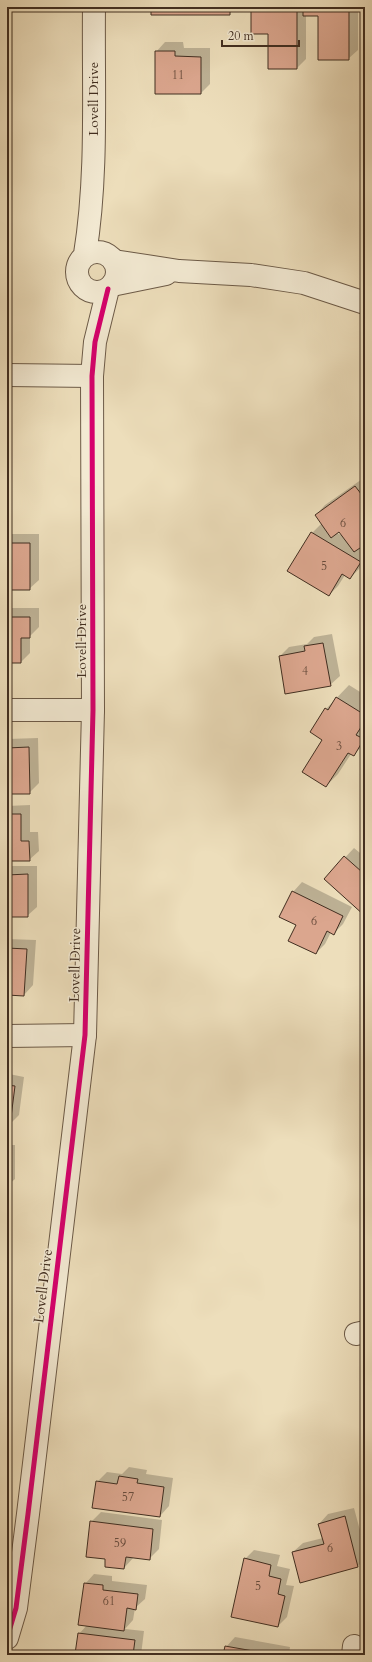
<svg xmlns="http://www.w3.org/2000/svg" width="372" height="1662" viewBox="0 0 372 1662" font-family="Cardo,serif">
<rect width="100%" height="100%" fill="#eddebb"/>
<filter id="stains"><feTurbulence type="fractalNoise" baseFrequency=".005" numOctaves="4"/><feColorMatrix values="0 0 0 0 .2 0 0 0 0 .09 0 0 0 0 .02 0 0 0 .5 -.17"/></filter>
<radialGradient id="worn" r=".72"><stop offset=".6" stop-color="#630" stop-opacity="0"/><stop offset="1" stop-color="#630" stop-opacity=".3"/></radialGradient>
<path fill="#0003" fill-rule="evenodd" d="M152,7H236L229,14Z
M252,7H358V50L348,59L319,15H306V59L297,68L269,33Z
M165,42H183L184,48H210V84L201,93H156V52Z
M365,477V547L364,545L361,547L365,550V559L359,569L350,578L345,575L338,586L329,595L289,571L312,533L322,523L316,515L325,505ZM340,530L345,537L337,533Z
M7,534H39V580L29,589H7Z
M7,608H39V627L30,636V653L21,662H7Z
M332,634L340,676L330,685L280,656L289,647L307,644L314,637Z
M349,685L365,695V743L353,755L351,754L338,774L326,786L323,739L326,709Z
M38,738L39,783L29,793H7V739Z
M30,805V832H38L39,851L29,860H7V806Z
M354,848L365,857V914L325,879Z
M7,866H37V907L27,916L7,911Z
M302,882L352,907L343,924L334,933L331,932L325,944L316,953L297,925L293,892Z
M7,939L36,940L33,985L24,995L7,994Z
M9,1074L24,1077L19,1115L10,1124H7V1076Z
M7,1145H15V1179L7,1186Z
M7,1203H9L7,1217Z
M129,1467L147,1470L146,1474L173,1478L169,1506L160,1516L97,1482L107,1472L122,1474Z
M354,1508L365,1549V1559L358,1566L293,1552L303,1543L323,1538L319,1524L328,1514Z
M101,1512L162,1520L159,1549L149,1559L134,1557L124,1568L106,1559L91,1522Z
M254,1550L280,1555L277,1566L290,1569L286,1585L294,1586L287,1617L278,1626L245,1559Z
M94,1574L112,1576V1581L147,1585L145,1599L135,1608L133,1620L125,1629L144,1631L141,1655H85L79,1634L87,1625L85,1584Z
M235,1637L290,1647L289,1655H283V1651H281V1655H224L226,1647Z"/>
<path fill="#dba68e" stroke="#412e20" d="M151,7H230V15H151Z
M251,7H297V69H268V34H251Z
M303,7H349V60H318V16H303Z
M155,51H175V56L201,57V94H155Z
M355,486L365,499V549L363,546L354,552L339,532L331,538L315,515Z
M311,532L361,562L350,579L342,574L329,596L287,571Z
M7,543H30V590H7Z
M7,617H30V638H21V663H7Z
M323,643L331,686L285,694L279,656L305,651L304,646Z
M336,697L365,715V721L356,735L364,739L354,756L348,753L326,787L302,772L322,740L310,732L325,708L328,710Z
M29,747L30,794H7V748Z
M7,814H21V841H29L30,861H7Z
M344,856L362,872L365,869V916L324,879Z
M28,874V917H8V912H7V875Z
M292,891L343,916L334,935L327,931L316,954L288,941L296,925L279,917Z
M7,948L27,949L24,996L7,995Z
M7,1085L15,1086L10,1125H7Z
M119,1476L138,1479L137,1483L164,1487L160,1517L92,1508L96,1481L117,1484Z
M345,1516L358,1567L300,1583L292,1552L324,1544L318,1524Z
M90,1521L153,1529L150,1560L126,1557L124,1569L105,1567V1559L86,1557Z
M244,1558L271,1565L269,1576L281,1579L278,1594L285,1596L278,1627L231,1617Z
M84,1583L103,1585V1590L138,1594L136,1610L127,1608L124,1631L78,1625Z
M78,1633L135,1640L133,1655H84L75,1654Z
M225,1646L276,1655H223Z"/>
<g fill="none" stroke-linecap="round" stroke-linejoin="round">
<defs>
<path id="minor" d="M114,261L179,271L251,275L304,283L365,303
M112,285L166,274
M7,375L92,376
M7,710H93
M7,1036L85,1035
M356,1334L365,1332
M353,1655L354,1646"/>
<path id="tertiary" d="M77 272a20 20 0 1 1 40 0a20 20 0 1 1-40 0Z
M85,254C98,174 93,88 94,7
M7,1638L16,1608L28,1514L85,1035L93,710L92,376L95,342L108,289"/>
</defs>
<use href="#minor" stroke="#6c5a47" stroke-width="24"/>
<use href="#tertiary" stroke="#6c5a47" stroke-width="24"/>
<use href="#minor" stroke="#f3ead3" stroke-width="22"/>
<use href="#tertiary" stroke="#f3ead3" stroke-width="22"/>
<defs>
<path id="cycleway" d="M7,1638L16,1608L28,1514L85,1035L93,710L92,376L95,342L108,289"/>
</defs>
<use href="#cycleway" stroke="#f3ead3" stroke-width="8"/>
<use href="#cycleway" stroke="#d6006c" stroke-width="5"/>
</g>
<g text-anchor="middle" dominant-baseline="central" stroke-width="3" stroke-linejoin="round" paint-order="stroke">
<g font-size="12" fill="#684c3c">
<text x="178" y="75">11</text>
<text x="343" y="523">6</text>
<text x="324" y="566">5</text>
<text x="305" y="671">4</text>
<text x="339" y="746">3</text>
<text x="314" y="921">6</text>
<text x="128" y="1497">57</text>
<text x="120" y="1543">59</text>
<text x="330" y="1548">6</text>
<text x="258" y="1586">5</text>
<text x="109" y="1601">61</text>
</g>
<g font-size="14" fill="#412e20" stroke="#f3ead3">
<text transform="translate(93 99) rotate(-90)">Lovell Drive</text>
<text transform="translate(81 641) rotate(-90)">Lovell Drive</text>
<text transform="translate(75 965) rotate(-89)">Lovell Drive</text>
<text transform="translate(43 1286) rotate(-83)">Lovell Drive</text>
</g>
</g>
<rect width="372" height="1662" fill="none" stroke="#eddebb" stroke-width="24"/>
<rect x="8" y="8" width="356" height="1646" fill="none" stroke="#412e20" stroke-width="2"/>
<rect x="12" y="12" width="348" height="1638" fill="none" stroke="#412e20"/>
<path d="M222 40v6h77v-6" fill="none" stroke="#412e20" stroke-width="2"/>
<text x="228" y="40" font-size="12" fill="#412e20" stroke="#f3ead3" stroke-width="3" paint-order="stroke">20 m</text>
<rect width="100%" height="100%" filter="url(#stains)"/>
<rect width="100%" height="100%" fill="url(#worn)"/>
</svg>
